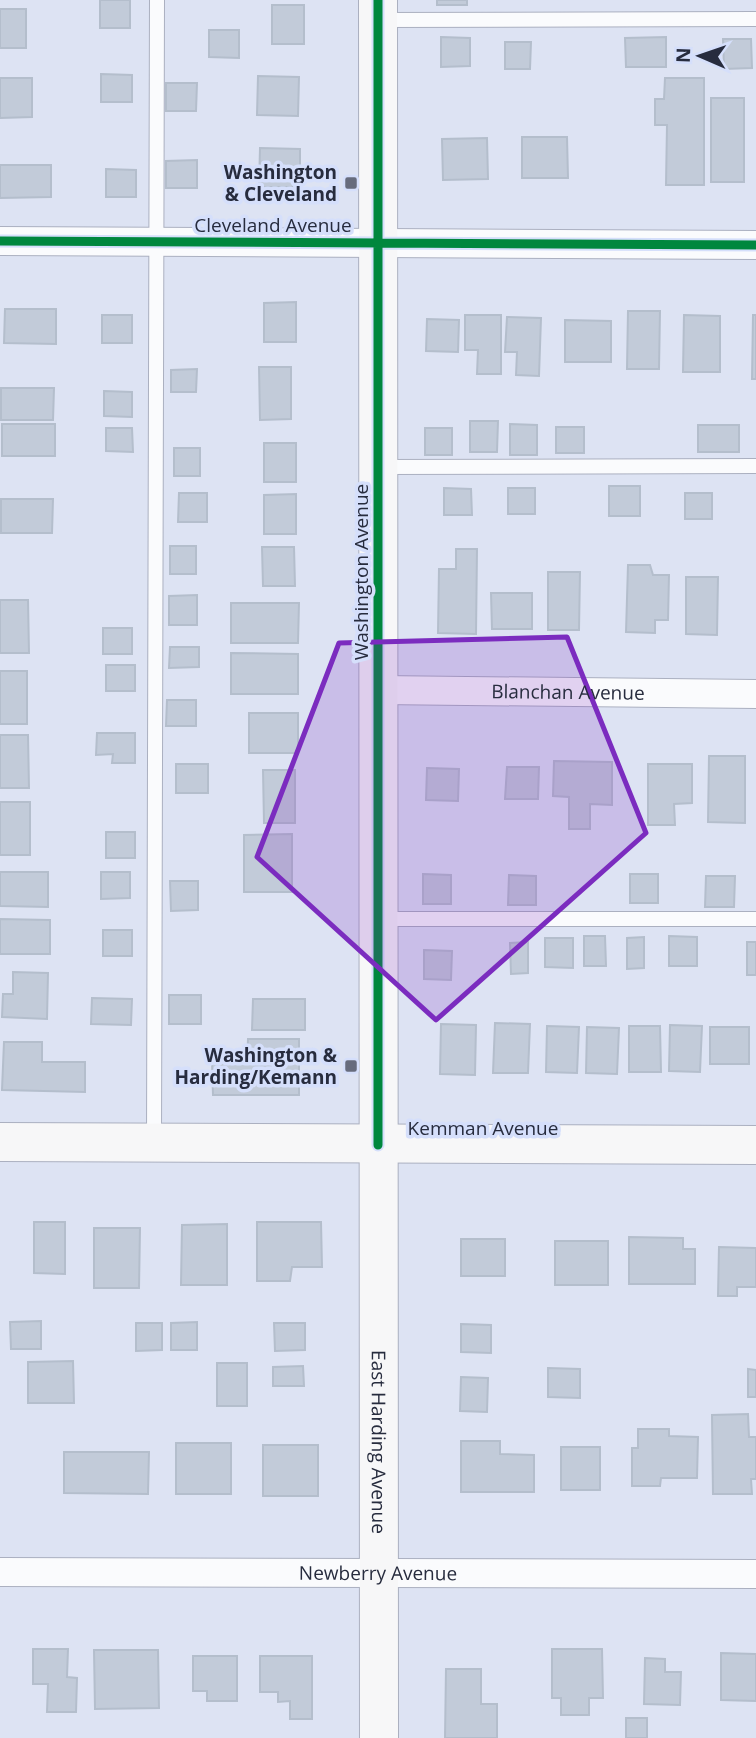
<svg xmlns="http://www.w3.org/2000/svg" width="756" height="1738" viewBox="0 0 756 1738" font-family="'Open Sans',sans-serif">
<rect width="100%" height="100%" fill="#dde3f3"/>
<path fill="#c2cbd9" stroke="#b4becc" stroke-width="2" d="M100,0H130V28H100Z
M437,0H467V5H437Z
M272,5H304V44H272Z
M0,9H26V48H0Z
M209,30H239V58L209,57Z
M441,37L470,38V66L441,67Z
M666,37V67H626L625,38Z
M723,39H751L752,68L724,69Z
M505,42H531L530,69H505Z
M101,74L132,75V102H101Z
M258,76L299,77L298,116L257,115Z
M0,78H32V117L0,118Z
M665,78H704V185H666L667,125H655V99H664Z
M166,83H197L196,111H166Z
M711,98H744V182H711Z
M522,137H567L568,178H522Z
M487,138L488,179L443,180L442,139Z
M260,148L300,149V187H259Z
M197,160V188H166V161Z
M0,165H51V197L0,198Z
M106,169L136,170V197H106Z
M296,302V342H264V303Z
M5,309H56V344L4,343Z
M628,311H660L659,369H627Z
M102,315H132V343H102Z
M465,315H501V374H477L478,350H465Z
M684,315L720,316V372H683Z
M753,315H756V379H752Z
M507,317L541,318L539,376L516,375L517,352H505Z
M427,319L459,320L458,352L426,351Z
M565,320L611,321V362H565Z
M259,367H291V419L260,420Z
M197,369L196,392H171V370Z
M1,388H54L53,420H1Z
M104,391L132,392V417L104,416Z
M470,421H498L497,452H470Z
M2,424H55V456H2Z
M510,424L537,425V455H510Z
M698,425H739V452H698Z
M556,427H584V453H556Z
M106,428H132L133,452L106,451Z
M425,428H452V455H425Z
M264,443H296V482H264Z
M174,448H200V476H174Z
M609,486H640V516H609Z
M444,488L471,489L472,515H444Z
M508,488H535V514H508Z
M179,493H207V522H178Z
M685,493H712V519H685Z
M296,494V534H264V495Z
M1,499H53L52,533H1Z
M170,546H196V574H170Z
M262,547H294L295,586H263Z
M456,549H477L476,634L438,633L439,569H456Z
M628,565H650L653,575H669L668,620H655V633L626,632Z
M548,572H580L579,630H548Z
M686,577H718L717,635L686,634Z
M491,593H532V629H492Z
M197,595V625H169V596Z
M0,600H28L29,653H0Z
M231,603H299L298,643H231Z
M103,628H132V654H103Z
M170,647H199V667L169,668Z
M231,653L298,654V694H231Z
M106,665H135V691H106Z
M0,671H27V724H0Z
M167,700H196V726H166Z
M249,713H298V753H249Z
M97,733H135V763H112L113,754L96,755Z
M0,735H28L29,788H0Z
M709,756H745V823L708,822Z
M554,761L612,762V805L590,804V829H569V797L553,796Z
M176,764H208V793H176Z
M648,764H692V803L674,804L675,825H648Z
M507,767H539L538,799H505Z
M427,768L459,769L458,801L426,800Z
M263,770H295V823H264Z
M0,802H30V855H0Z
M106,832H135V858H106Z
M292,834V892H244V835Z
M0,872H48V907L0,906Z
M101,872H130V898L101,899Z
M423,874L451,875V904H423Z
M630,874H658V903H630Z
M509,875L536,876V905H508Z
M706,876H735L734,907H705Z
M170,881H198V910L171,911Z
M0,919L50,920V954H0Z
M103,930H132V956H103Z
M584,936H605L606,966H584Z
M669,936L697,937V966H669Z
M644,937V968L627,969V938Z
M545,938H573V968L545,967Z
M528,942V973L511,974L510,943Z
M747,942H756V975H747Z
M424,950L452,951L451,980L424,979Z
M13,972L48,973L47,1019L2,1017L3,994H13Z
M169,995H201V1024H169Z
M92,998L132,999L131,1025L91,1024Z
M253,999H305V1030H252Z
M495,1023L530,1024L528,1073H493Z
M441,1024L476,1025L475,1075L440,1074Z
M670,1025L702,1026L700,1072L669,1071Z
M547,1026L579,1027L577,1073L546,1072Z
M629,1026H660L661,1072H629Z
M587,1027L619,1028L617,1074L586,1073Z
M710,1027H749V1064H710Z
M248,1039H299V1095H213L212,1062L247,1063Z
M4,1042H42V1062H85V1092L2,1090Z
M34,1222H65V1274L34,1273Z
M257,1222H321L322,1267H292L290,1281H257Z
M227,1224V1285H181L182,1225Z
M94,1228H140L139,1288H94Z
M629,1237L683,1238V1249H695V1284H629Z
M461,1239H505V1276H461Z
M555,1241H608V1285H555Z
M719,1247L756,1248V1287H737V1296H718Z
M41,1321V1349H11L10,1322Z
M197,1322V1350H171V1323Z
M136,1323H162V1350L136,1351Z
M274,1323H305V1350L275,1351Z
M461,1324L491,1325V1353L461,1352Z
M73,1361L74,1403H28V1362Z
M217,1363H247V1406H217Z
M303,1366L304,1386H273V1367Z
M548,1368L580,1369V1398L548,1397Z
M748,1369L756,1370V1397H748Z
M461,1377L488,1378L487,1412L460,1411Z
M748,1414L749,1437H756V1479H751L752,1494H713L712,1415Z
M638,1429H669V1436L698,1437L697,1478H661L660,1486H632V1448H638Z
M461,1441H500V1454L534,1455V1492H461Z
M176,1443H231V1494H176Z
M263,1445H318V1496H263Z
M561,1447H600V1490H561Z
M64,1452H149L148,1494L64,1493Z
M33,1649H68L67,1677L77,1678L76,1712H47L48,1684H33Z
M552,1649H602L603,1698H589V1715H561V1698H552Z
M94,1650H158L159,1708L95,1709Z
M721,1653L756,1654V1701L721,1700Z
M193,1656H237V1701H207V1691H193Z
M260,1656H312V1719H290V1701L278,1702V1692H260Z
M645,1658L665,1659V1672H681L680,1705L644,1704Z
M446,1669H481V1704H497V1738H445Z
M626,1718H647V1738H626Z"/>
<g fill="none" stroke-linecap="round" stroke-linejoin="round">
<defs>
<path id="lane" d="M379,20L756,19
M379,467L756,466
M379,919H756
M154,1142L157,0"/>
<g id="street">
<path d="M0,241L756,245"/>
<path id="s1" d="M379,690L756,694"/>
<path id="s2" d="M0,1572L756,1574"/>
</g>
<g id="secondary">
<path id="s3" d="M378,0L379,1738"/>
<path d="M0,1142L756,1145"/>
</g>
</defs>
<use href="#lane" stroke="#abb0c0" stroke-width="16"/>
<use href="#street" stroke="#abb0c0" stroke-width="30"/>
<use href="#secondary" stroke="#abb0c0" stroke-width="40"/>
<use href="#lane" stroke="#fafbfd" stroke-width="14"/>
<use href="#street" stroke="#fafbfd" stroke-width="28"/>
<use href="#secondary" stroke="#f7f7f8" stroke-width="38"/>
<defs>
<path id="cycleway" d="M0,241L756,245
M378,1145V0"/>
</defs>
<use href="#cycleway" stroke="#d5dffb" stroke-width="13"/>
<use href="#cycleway" stroke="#00873e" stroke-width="9"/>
</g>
<path fill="#7b2cbf" fill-opacity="0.2" stroke="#7b2cbf" stroke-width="5" stroke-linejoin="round" d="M567,637L646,833L436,1020L257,857L339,643Z"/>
<g fill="#676c7d" stroke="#d5dffb" stroke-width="2.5">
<rect x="344" y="176" width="14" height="14" rx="3.5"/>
<rect x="344" y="1059" width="14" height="14" rx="3.5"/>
</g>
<g text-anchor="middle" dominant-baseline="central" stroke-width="7" stroke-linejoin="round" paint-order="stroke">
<g font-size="19" font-weight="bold" fill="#272c3e" stroke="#d5dffb" text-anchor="end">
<text x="337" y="172">Washington<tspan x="337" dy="22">&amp; Cleveland</tspan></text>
<text x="337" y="1055">Washington &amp;<tspan x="337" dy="22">Harding/Kemann</tspan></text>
</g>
<g font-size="19" fill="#272c3e" stroke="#d5dffb">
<text x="273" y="225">Cleveland Avenue</text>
<text transform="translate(361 572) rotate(-90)">Washington Avenue</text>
<text stroke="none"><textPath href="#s1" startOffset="189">Blanchan Avenue</textPath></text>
<text x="483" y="1128">Kemman Avenue</text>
<text stroke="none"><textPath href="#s3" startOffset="1442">East Harding Avenue</textPath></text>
<text stroke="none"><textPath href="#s2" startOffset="378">Newberry Avenue</textPath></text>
</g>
</g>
<g transform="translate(700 56) rotate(272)" stroke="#d5dffb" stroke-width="5" paint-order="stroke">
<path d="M0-5L12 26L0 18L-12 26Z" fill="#272c3e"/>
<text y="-10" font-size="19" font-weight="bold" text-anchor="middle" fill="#272c3e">N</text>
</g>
</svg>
